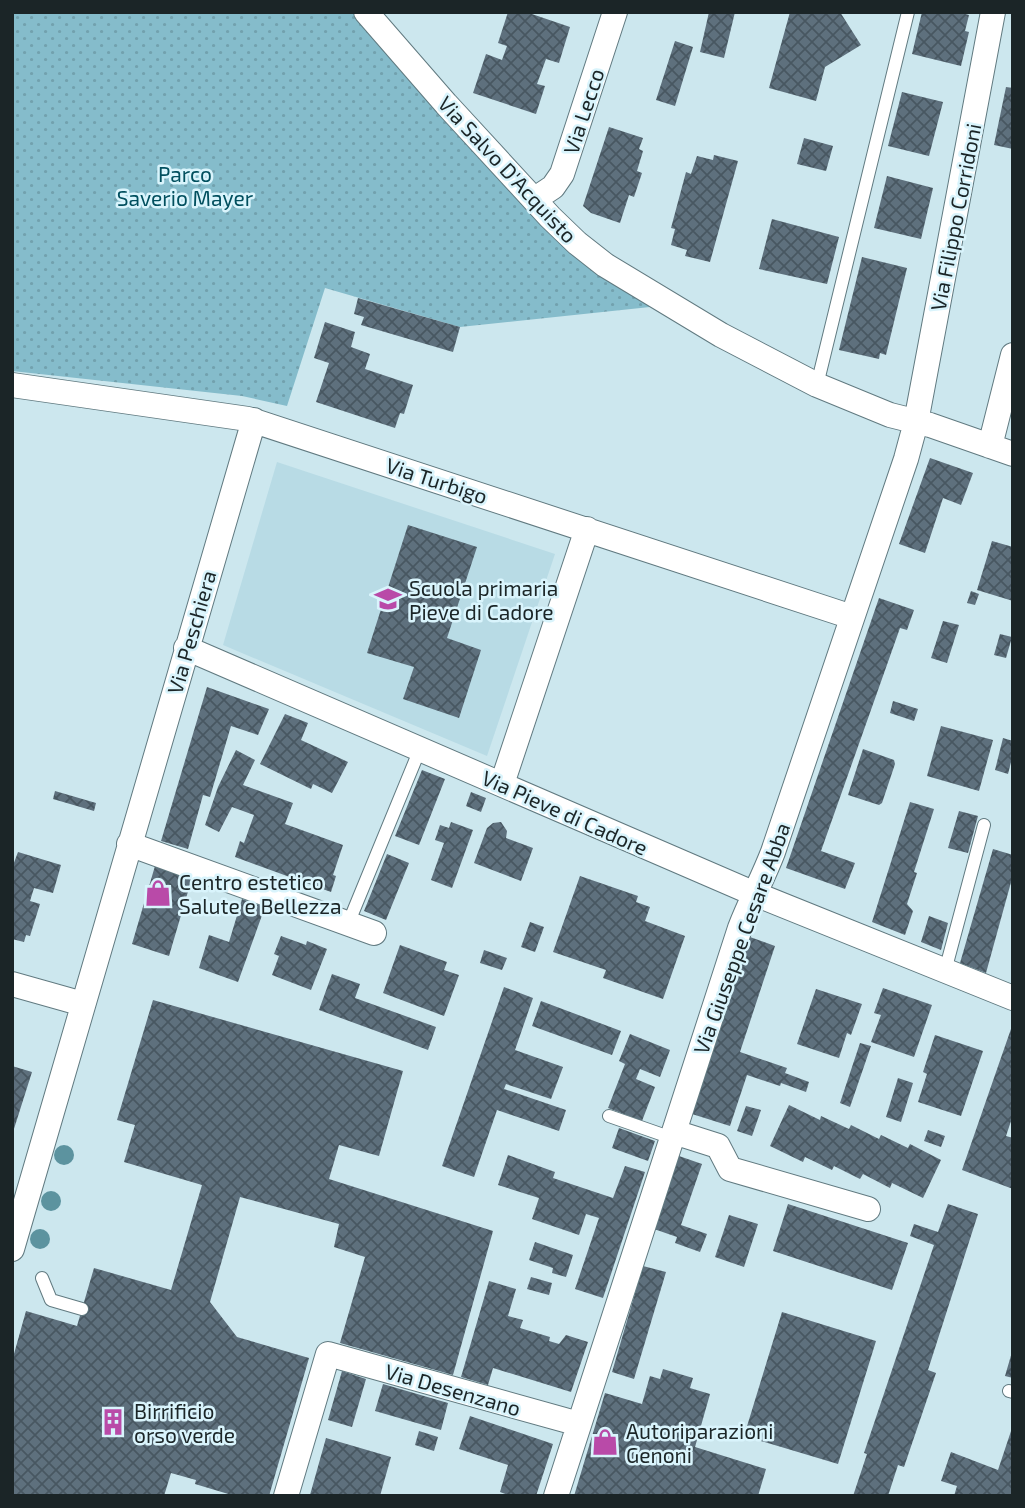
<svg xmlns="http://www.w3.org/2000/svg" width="1025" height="1508" viewBox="0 0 1025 1508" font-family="'Exo 2',sans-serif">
<defs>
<pattern id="park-dots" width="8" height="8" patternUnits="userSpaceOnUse" patternTransform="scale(1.75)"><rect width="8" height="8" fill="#85bccb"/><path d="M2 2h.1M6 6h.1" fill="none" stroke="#72a1ae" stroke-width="1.8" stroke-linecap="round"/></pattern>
<pattern id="building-cross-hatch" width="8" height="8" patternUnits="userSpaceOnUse" patternTransform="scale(1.75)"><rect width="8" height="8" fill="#5e707d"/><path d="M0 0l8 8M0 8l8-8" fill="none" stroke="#485761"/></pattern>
</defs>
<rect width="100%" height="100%" fill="#cce7ee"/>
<path fill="#b8dbe5" d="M277,462L555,554L487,756L223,645Z"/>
<path fill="url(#park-dots)" d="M12,12H370L650,307L460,327L325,288L287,406L242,396L12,371Z"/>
<path fill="url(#building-cross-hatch)" d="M508,12H526L570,27L559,63L546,59L537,84L545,86L536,114L473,93L486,54L502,60L507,46L498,43Z
M709,12H735L724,58L700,52Z
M790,12H840L861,45L825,67L816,101L769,88Z
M922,12H958L969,15L965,31L969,32L961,66L912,54Z
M675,41L693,47L675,106L656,100Z
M1006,87L1013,88V149L994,145Z
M902,92L943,102L929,156L888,146Z
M609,127L643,138L639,149L643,151L637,171L642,173L634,197L629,195L620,223L591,213L583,206Z
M804,138L833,146L826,171L797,164Z
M714,155L738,161L710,262L685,256L687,250L671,245L675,229L671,228L686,172L691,174L697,156L713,160Z
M887,176L933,188L921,239L874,228Z
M772,219L839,237L827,284L759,269Z
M862,257L907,268L886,355L880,353L879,359L839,350Z
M358,298L460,327L453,352L361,325L364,317L354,314Z
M325,322L355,332L351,347L370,354L365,369L413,385L404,414L400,413L395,428L316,402L329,363L314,358Z
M930,458L973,473L961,505L943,498L925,553L899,544Z
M408,525L477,547L447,638L481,650L459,718L403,699L414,667L367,653Z
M992,541L1013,547V601L977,590Z
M971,591L979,594L975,605L967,603Z
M879,598L914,610L907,630L900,628L821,851L855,863L845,889L786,868Z
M943,621L959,625L947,663L931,658Z
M1000,634L1012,637L1006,658L994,655Z
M207,687L269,709L258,735L231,726L210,797L203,795L188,849L161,841Z
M893,701L918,709L914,721L890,713Z
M285,714L308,723L301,740L348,762L332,793L313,784L311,789L260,764Z
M941,726L993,740L979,791L927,776Z
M1003,738L1013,741V754L1008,774L995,770Z
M863,749L894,760L895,764L882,803L879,805L848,795Z
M236,750L255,760L243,785L293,803L285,824L343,845L333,875L336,876L331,892L235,857L240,841L244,843L254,815L232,807L219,832L205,825L218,787Z
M422,770L445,779L419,845L395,836Z
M55,791L96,803L94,811L53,799Z
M471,792L486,798L481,812L466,806Z
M910,802L934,809L914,872L917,873L907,904L913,911L905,935L872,922Z
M959,811L978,816L968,853L948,848Z
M451,822L473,830L452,888L431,880L444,843L435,840L440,825L449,828Z
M501,822L507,831L506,838L533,848L521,881L474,863L487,828L493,823Z
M993,849L1013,855V875L986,973L960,963Z
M18,852L61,865L53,893L34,888L30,901L40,904L30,936L26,935L24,942L12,939V868Z
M387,854L409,863L386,920L364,911Z
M155,866L192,878L169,956L132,944Z
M580,876L638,896L636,902L650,907L645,921L685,936L663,999L603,978L606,970L553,952Z
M242,899L265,907L238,982L199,968L209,935L229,942Z
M929,916L948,923L941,950L921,942Z
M530,922L544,927L535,952L521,947Z
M281,936L306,945L307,941L327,949L311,990L272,975L279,956L274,954Z
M750,937L775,946L740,1052L787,1068L785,1073L809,1082L806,1092L781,1083L780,1086L747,1075L730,1126L692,1114Z
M400,945L447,962L444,970L459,975L444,1016L383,993Z
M484,950L507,958L502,970L480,963Z
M332,974L360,984L355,998L436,1027L428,1050L319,1010Z
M504,987L533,998L515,1050L563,1067L551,1099L506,1084L504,1089L566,1110L559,1131L497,1110L474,1177L442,1166Z
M883,988L932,1005L914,1057L871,1042L881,1015L874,1013Z
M816,989L862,1004L851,1035L847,1033L839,1058L797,1044Z
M153,1000L403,1071L379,1156L339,1145L329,1179L493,1231L453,1375L340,1343L365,1257L334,1247L339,1224L240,1197L210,1302L237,1337L309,1358L269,1496H235L195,1484L196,1480L171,1473L164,1496H12V1361L26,1311L77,1326L94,1268L171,1290L202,1185L124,1162L135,1125L117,1120Z
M541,1001L621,1031L612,1055L532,1026Z
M1012,1026L1013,1115L1006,1136L1013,1138V1189L962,1170Z
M630,1034L670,1050L660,1077L640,1069L636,1079L655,1087L642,1121L608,1108L625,1064L619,1061Z
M935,1035L983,1051L961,1116L918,1102L927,1074L923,1072Z
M860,1043L871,1046L850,1107L840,1103Z
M12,1066L32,1072L13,1132H12Z
M898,1078L913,1083L901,1122L886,1117Z
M789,1105L820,1120L821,1116L849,1129L851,1125L879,1139L881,1135L908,1148L910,1144L941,1160L923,1198L892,1183L890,1188L863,1174L860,1179L834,1166L832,1170L805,1157L803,1162L770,1146Z
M746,1106L761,1110L752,1136L737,1131Z
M619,1128L655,1141L648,1161L612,1148Z
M928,1130L945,1136L941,1147L924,1141Z
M508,1155L555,1172L553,1178L613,1198L625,1166L645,1172L603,1298L575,1289L599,1218L586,1214L579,1235L532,1219L539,1198L498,1185Z
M679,1156L702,1164L681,1225L707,1234L700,1252L675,1243L677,1237L654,1229Z
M788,1204L908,1243L892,1290L773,1251Z
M948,1204L978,1214L928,1370L936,1373L904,1467L898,1465L888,1496H853L867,1454L864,1453L934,1245L910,1236L914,1224L938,1232Z
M729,1215L758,1224L744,1267L715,1257Z
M535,1242L573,1255L566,1277L552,1273L553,1268L529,1260Z
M643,1266L666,1272L634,1379L612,1372Z
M531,1277L552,1283L549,1295L527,1289Z
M489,1281L516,1289L508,1316L523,1320L520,1328L550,1337L549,1341L559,1344L566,1335L588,1342L571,1392L493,1368L488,1385L461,1377Z
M782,1312L876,1341L838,1464L744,1436Z
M1012,1352H1013V1378L1005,1376Z
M663,1369L693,1378L690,1388L710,1394L695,1447L766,1469L758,1496H574L605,1393L642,1404L650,1376L660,1379Z
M342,1371L366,1379L352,1427L328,1420Z
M383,1384L448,1403L441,1430L375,1411Z
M470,1416L553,1444L536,1496H511L500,1492L508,1465L459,1449Z
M1013,1425V1496H954L957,1486L941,1481L951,1452L998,1470Z
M419,1431L438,1437L434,1451L415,1445Z
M326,1438L391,1457L380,1496L310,1495Z"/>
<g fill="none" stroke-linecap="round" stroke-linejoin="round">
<defs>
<path id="lane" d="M817,385L908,12
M348,924L420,749
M945,971L984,825
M609,1116L672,1138
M42,1278L51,1300L82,1309
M1009,1391L1013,1392"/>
<path id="street" d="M366,12L446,104L550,217L577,243L605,265L721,335L817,385L890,415L930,425L1013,454
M535,199L553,187L562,174L615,12
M12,385L248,419L852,617
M990,446L1013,355
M186,648L755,894L1013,998
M502,784L587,529
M129,844L374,933
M12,984L83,1004
M674,1132L718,1146L730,1169L868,1209
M12,1249L254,420
M286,1496L328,1354L579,1424
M556,1496L740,928C750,902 763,878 773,852L906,459L916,422L993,12"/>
</defs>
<use href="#lane" stroke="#617a80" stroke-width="14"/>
<use href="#street" stroke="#617a80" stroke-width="26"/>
<use href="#lane" stroke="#fff" stroke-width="12"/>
<use href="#street" stroke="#fff" stroke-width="24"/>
</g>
<g fill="#5c939f">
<circle cx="64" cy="1155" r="10"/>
<circle cx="51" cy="1201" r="10"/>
<circle cx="40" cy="1239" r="10"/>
</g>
<defs>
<symbol id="school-bare" viewBox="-9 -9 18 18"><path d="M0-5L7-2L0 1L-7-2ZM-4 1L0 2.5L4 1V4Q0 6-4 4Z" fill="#b94aa8" stroke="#d9f4fc" stroke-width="2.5" paint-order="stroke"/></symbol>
<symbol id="shop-bare" viewBox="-9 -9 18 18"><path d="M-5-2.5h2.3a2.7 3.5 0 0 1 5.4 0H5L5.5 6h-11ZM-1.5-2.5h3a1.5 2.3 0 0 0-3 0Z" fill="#b94aa8" stroke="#d9f4fc" stroke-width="2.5" paint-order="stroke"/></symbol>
<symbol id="building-bare" viewBox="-9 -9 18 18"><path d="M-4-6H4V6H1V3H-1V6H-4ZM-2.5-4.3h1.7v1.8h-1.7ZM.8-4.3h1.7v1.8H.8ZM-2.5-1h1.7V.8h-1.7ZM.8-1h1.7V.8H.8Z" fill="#b94aa8" stroke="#d9f4fc" stroke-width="2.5" paint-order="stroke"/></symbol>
</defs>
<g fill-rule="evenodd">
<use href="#school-bare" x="369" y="580" width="38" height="38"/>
<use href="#shop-bare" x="139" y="874" width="38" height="38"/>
<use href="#building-bare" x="94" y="1403" width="38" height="38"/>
<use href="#shop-bare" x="586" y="1423" width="38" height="38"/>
</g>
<g text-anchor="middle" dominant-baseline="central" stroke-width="5" stroke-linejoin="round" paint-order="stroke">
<g font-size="21" fill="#1b2527" stroke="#d9f4fc">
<text transform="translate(583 111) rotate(-72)">Via Lecco</text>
<text transform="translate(508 169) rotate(47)">Via Salvo D'Acquisto</text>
<text transform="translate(955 217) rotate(-79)">Via Filippo Corridoni</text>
<text transform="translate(437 480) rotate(18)">Via Turbigo</text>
<text transform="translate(191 632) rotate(-74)">Via Peschiera</text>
<text transform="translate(565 812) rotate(24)">Via Pieve di Cadore</text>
<text transform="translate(741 938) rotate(-70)">Via Giuseppe Cesare Abba</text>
<text transform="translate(453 1389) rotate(16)">Via Desenzano</text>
</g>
<g font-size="21" fill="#014f5e" stroke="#d9f4fc">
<text x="185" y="173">Parco<tspan x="185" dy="24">Saverio Mayer</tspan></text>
</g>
<g font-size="21" fill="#1b2527" stroke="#d9f4fc" text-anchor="start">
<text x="409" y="587">Scuola primaria<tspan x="409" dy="24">Pieve di Cadore</tspan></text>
<text x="179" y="881">Centro estetico<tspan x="179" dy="24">Salute e Bellezza</tspan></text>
<text x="134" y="1410">Birrificio<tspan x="134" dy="24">orso verde</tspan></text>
<text x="626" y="1430">Autoriparazioni<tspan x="626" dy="24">Genoni</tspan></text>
</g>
</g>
<rect width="1025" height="1508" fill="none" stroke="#1b2527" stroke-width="28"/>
</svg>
